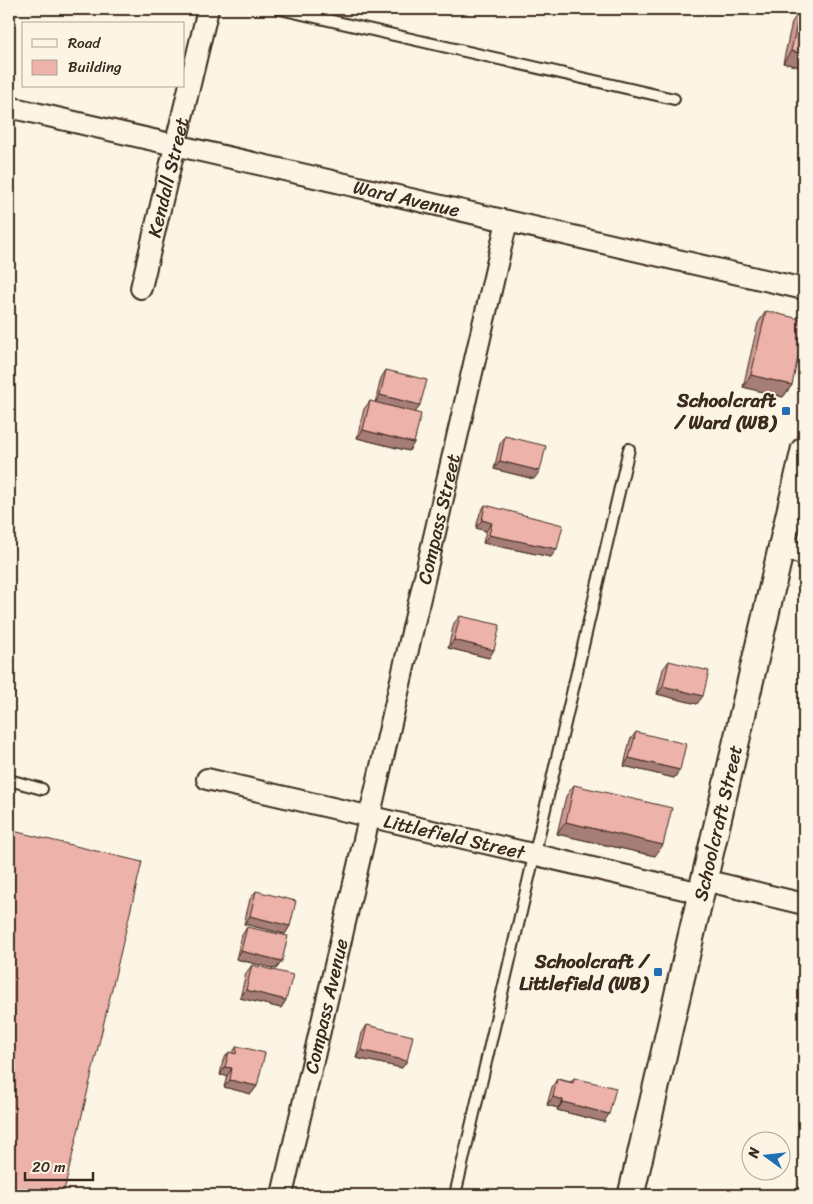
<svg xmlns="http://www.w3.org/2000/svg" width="813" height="1204" viewBox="0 0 813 1204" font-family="Sriracha,sans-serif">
<rect width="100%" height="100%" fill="#fcf5e5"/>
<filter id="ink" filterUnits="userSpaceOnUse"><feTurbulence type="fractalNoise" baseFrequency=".02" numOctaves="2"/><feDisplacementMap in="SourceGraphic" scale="10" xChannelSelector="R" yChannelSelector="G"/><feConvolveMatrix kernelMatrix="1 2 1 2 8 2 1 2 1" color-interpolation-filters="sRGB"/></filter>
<g filter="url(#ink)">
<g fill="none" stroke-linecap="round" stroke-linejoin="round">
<defs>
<path id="service" d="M280,9L674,99
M9,780L42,789
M455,1195L629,449"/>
<g id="minor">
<path id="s1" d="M9,107L804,289"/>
<path id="s2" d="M141,288L208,9"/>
<path d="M782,549L804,554"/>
<path id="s3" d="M207,779L701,893"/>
<path d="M704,880L804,904"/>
<path id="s4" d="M282,1195L507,221"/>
</g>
<g id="tertiary">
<path id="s5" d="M631,1195L804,450"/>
</g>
</defs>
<use href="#service" stroke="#3b2a1e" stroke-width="14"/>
<use href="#minor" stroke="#3b2a1e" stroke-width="24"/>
<use href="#tertiary" stroke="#3b2a1e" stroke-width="29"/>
<use href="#service" stroke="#fcf5e5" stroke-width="10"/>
<use href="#minor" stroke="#fcf5e5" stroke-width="20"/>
<use href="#tertiary" stroke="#fcf5e5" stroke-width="25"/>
</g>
<path fill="#cc9992" stroke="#3b2a1e" d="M800,10L804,11V68L783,63L792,22Z
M766,311L792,385L783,397L743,387L758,323Z
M386,370L415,412L409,451L357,438L364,409L370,401L375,403L381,378Z
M505,436L534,479L494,469L500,444Z
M485,505L551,557L483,543L486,531L476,528L480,513Z
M460,616L489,658L448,648L454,623Z
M669,661L697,704L657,694L663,669Z
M636,732L680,770L674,778L624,766L630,740Z
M574,785L655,856L557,834L566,796Z
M256,891L290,926L285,934L244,924L250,899Z
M247,927L282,961L276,969L236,959L242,935Z
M252,965L286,1000L281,1008L240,998L246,973Z
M367,1025L402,1068L356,1058L362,1033Z
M237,1046L257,1086L251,1094L224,1087L227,1076L220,1075L223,1060L229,1052L232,1053Z
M574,1078L604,1122L557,1110L558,1108L547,1105L552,1087L557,1079L571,1082Z"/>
<path fill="#a67d77" stroke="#3b2a1e" d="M791,51L804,54V68L783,63Z
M751,375L792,385L783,397L743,387Z
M380,395L420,405L415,413L375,403Z
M363,430L414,443L409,451L357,438Z
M500,461L540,471L534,479L494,469Z
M482,520L492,523L486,531L476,528Z
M489,535L557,549L551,557L483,543Z
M454,640L494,650L489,658L448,648Z
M663,686L703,696L697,704L657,694Z
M629,758L680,770L674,778L624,766Z
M566,822L663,845L655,856L557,834Z
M250,916L290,926L285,934L244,924Z
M241,951L282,961L276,969L236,959Z
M246,990L286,1000L281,1008L240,998Z
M361,1050L407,1061L402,1068L356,1058Z
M225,1067L232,1068L227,1076L220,1075Z
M230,1080L257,1086L251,1094L224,1087Z
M553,1097L563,1100L558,1108L547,1105Z
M563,1102L609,1114L604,1122L557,1110Z"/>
<path fill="#edb2aa" stroke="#3b2a1e" d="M800,10L804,11V54L791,51Z
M766,311L804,320V330L792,385L751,375Z
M386,370L427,380L420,405L380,395Z
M370,401L421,414L414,443L363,430Z
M505,436L546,446L540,471L500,461Z
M485,505L563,525L557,549L489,535L492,523L482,520Z
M460,616L500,625L494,650L454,640Z
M669,661L709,671L703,696L663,686Z
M636,732L686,744L680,770L629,758Z
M574,785L672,808L663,845L566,822Z
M9,830L142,862L63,1195H9Z
M256,891L296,901L290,926L250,916Z
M247,927L288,936L282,961L241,951Z
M252,965L293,975L286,1000L246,990Z
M367,1025L413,1036L407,1061L361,1050Z
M237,1046L265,1053L257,1086L230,1080L232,1068L225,1067L229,1052L236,1054Z
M574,1078L616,1088L609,1114L563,1102V1100L553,1097L557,1079L573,1083Z"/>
</g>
<g fill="#1f6fb2" stroke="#fcf5e5" stroke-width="2">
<rect x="781" y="406" width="10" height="10" rx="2.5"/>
<rect x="653" y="967" width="10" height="10" rx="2.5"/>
</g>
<g text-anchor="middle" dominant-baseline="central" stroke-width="4" stroke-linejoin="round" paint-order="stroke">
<g font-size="19" fill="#3b2a1e" stroke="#fcf5e5">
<text stroke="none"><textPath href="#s2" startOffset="114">Kendall Street</textPath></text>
<text stroke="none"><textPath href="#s1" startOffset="408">Ward Avenue</textPath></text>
<text stroke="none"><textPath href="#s4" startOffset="694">Compass Street</textPath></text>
<text stroke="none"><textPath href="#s5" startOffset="382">Schoolcraft Street</textPath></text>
<text stroke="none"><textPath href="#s3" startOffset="254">Littlefield Street</textPath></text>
<text stroke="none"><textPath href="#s4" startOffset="194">Compass Avenue</textPath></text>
</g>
<g font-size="19" font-weight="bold" fill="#3b2a1e" stroke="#fcf5e5" text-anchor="end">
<text x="776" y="400">Schoolcraft<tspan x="776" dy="22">/ Ward (WB)</tspan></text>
<text x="648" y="961">Schoolcraft /<tspan x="648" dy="22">Littlefield (WB)</tspan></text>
</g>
</g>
<rect width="813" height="1204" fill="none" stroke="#fcf5e5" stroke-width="30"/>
<rect x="15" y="15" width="783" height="1174" fill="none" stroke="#3b2a1e" stroke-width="2" filter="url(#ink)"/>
<rect x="22" y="22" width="162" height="65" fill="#fcf5e5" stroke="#afa495"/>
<rect x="32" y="39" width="25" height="8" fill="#fcf5e5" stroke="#afa495"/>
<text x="68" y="48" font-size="15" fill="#3b2a1e">Road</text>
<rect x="32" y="60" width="25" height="15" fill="#edb2aa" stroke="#afa495"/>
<text x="68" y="72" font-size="15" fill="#3b2a1e">Building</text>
<g transform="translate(766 1156) rotate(285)"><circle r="24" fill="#fcf5e5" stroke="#afa495"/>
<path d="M0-4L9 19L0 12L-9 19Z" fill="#1f6fb2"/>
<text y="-8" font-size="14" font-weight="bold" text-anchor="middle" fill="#3b2a1e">N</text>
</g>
<path d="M25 1172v8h68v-8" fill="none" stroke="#3b2a1e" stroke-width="2.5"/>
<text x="32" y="1172" font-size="15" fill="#3b2a1e" stroke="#fcf5e5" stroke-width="4" paint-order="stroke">20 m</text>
</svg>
